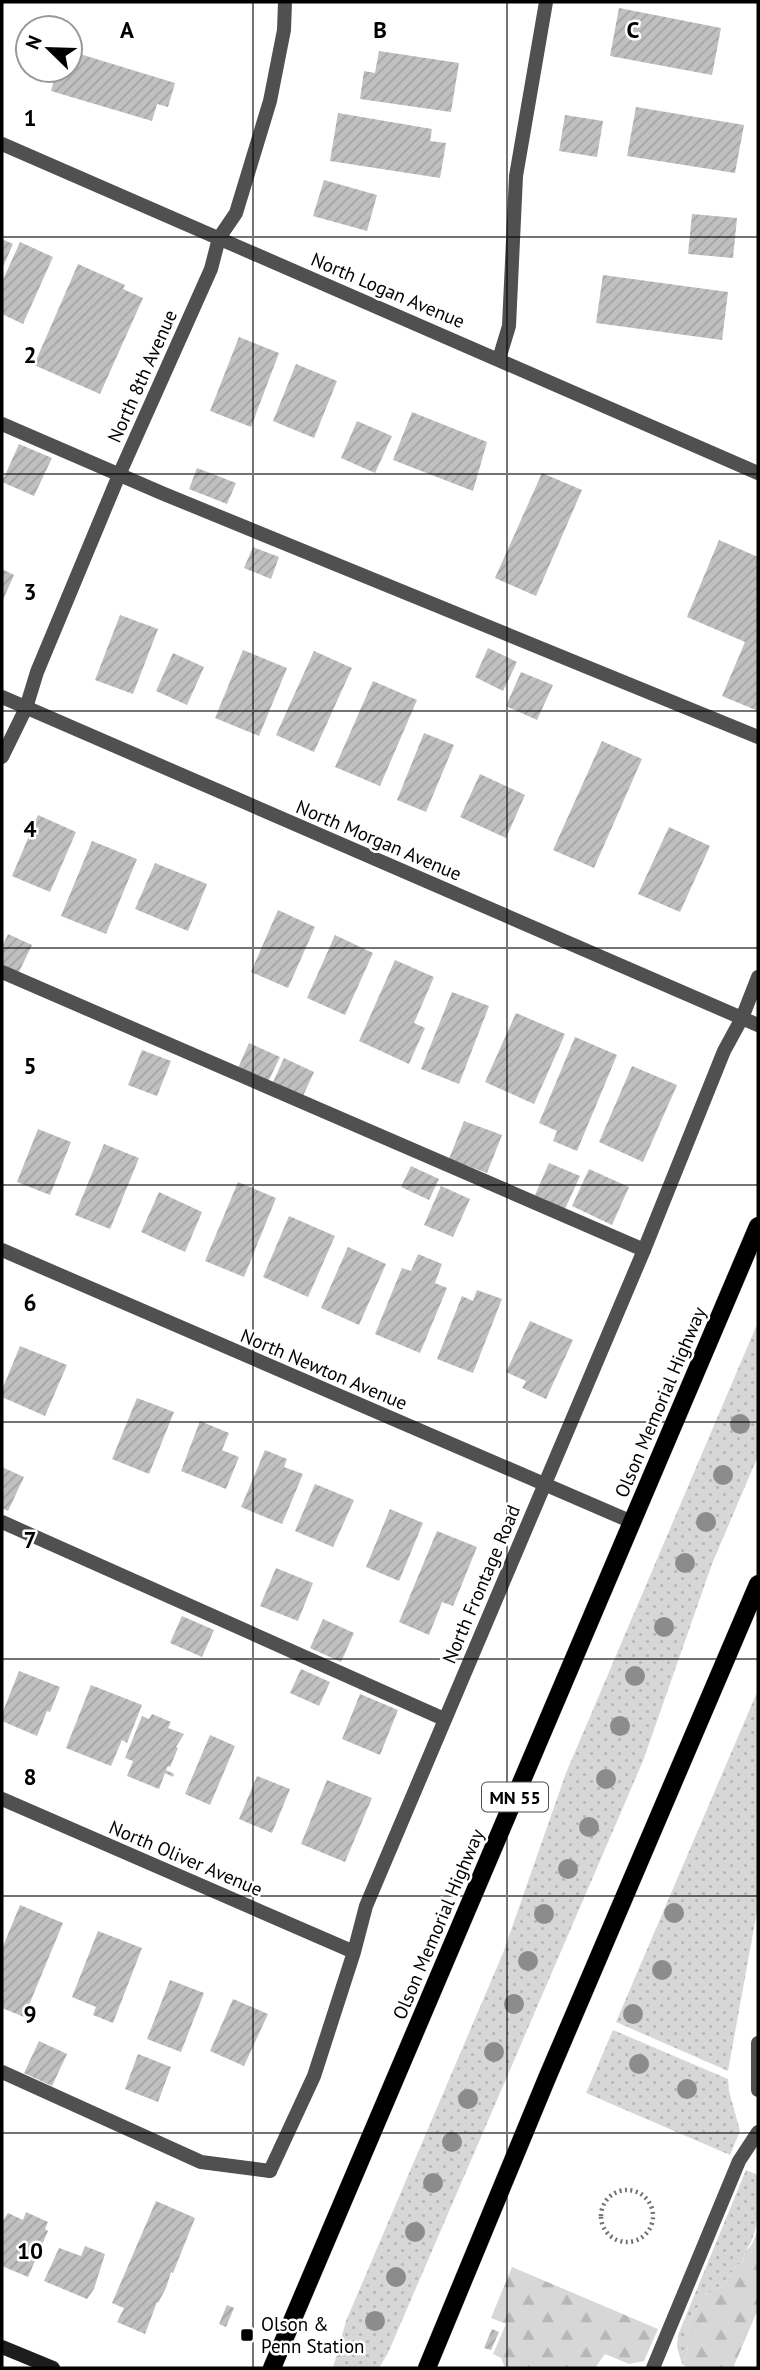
<svg xmlns="http://www.w3.org/2000/svg" width="760" height="2370" viewBox="0 0 760 2370" font-family="'PT Sans',sans-serif">
<defs>
<pattern id="grass-dots" width="8" height="8" patternUnits="userSpaceOnUse" patternTransform="scale(1.75)"><rect width="8" height="8" fill="#d7d7d7"/><path d="M2 2h.1M6 6h.1" fill="none" stroke="#b7b7b7" stroke-width="1.8" stroke-linecap="round"/></pattern>
<pattern id="forest-firs" width="22" height="20" patternUnits="userSpaceOnUse" patternTransform="scale(1.75)"><rect width="22" height="20" fill="#d7d7d7"/><path d="M5 1l3.5 6h-7zM16 11l3.5 6h-7z" fill="#b7b7b7"/></pattern>
<pattern id="building-hatch" width="6" height="6" patternUnits="userSpaceOnUse" patternTransform="scale(1.75)"><rect width="6" height="6" fill="#c0c0c0"/><path d="M-1 1l2-2M0 6l6-6M5 7l2-2" fill="none" stroke="#a3a3a3"/></pattern>
</defs>
<rect width="100%" height="100%" fill="#fff"/>
<path fill="url(#grass-dots)" d="M758,1322V1456L712,1564L643,1761L388,2353L379,2368H333L346,2321L503,1953L566,1773Z
M758,1690V1906L728,2071L616,2022Z
M613,2030L728,2079L729,2091L740,2131L730,2155L586,2093Z
M746,2170L758,2175C758,2198 760,2236 745,2251L743,2262L734,2267C730,2279 718,2291 706,2294C702,2302 693,2312 691,2319C684,2335 693,2346 682,2364L677,2347L678,2335Z"/>
<path fill="url(#forest-firs)" d="M758,2230V2309L733,2368H688L682,2364C693,2346 684,2335 691,2319C693,2312 702,2302 706,2294C718,2291 730,2279 734,2267L743,2262L745,2251L751,2246Z
M512,2267L658,2329L644,2361L629,2364L605,2354L595,2368H505L501,2358L493,2354L506,2324L491,2318Z"/>
<path fill="url(#building-hatch)" d="M619,8L721,28L712,75L610,56Z
M70,51L175,83L168,107L157,104L152,121L51,91L57,70H70Z
M379,51L459,63L451,112L360,99L364,71L375,73Z
M636,107L744,125L735,173L627,156Z
M338,113L432,129L430,141L446,143L440,178L330,161Z
M565,115L603,121L597,157L559,151Z
M324,180L377,195L367,231L313,216Z
M692,214L737,218L733,258L688,254Z
M2,239L13,244L2,269Z
M20,242L53,257L23,324L2,314V282Z
M78,264L125,285L123,289L143,298L100,394L34,365Z
M603,275L728,292L722,340L596,323Z
M239,337L279,353L251,427L210,411Z
M296,364L337,381L314,438L273,421Z
M412,412L487,442L473,491L393,460Z
M357,421L392,436L375,473L341,458Z
M19,444L52,458L34,496L2,482Z
M197,468L236,483L227,504L189,489Z
M542,473L582,490L536,596L495,578Z
M719,540L758,557V711L722,696L745,642L687,617Z
M253,547L279,557L271,579L244,568Z
M2,569L14,575L2,602Z
M120,615L158,629L133,694L95,680Z
M488,648L517,662L503,691L475,677Z
M243,650L287,668L259,736L215,718Z
M314,651L352,668L314,752L276,735Z
M173,653L204,667L187,705L156,691Z
M521,672L553,685L537,720L506,706Z
M373,681L417,700L380,786L335,767Z
M424,733L454,745L426,812L397,800Z
M602,741L642,759L594,868L553,850Z
M480,774L525,795L506,838L460,817Z
M38,815L76,832L50,892L12,876Z
M669,827L710,846L680,912L638,894Z
M92,841L137,859L106,934L61,916Z
M155,863L207,884L188,931L135,909Z
M278,910L315,927L288,988L251,972Z
M8,934L32,945L18,974L2,966V947Z
M335,935L373,953L345,1015L307,998Z
M395,960L434,977L414,1023L425,1028L409,1064L359,1041Z
M452,992L489,1006L459,1084L421,1069Z
M516,1013L565,1034L534,1104L485,1082Z
M575,1037L617,1055L577,1151L553,1141L557,1131L539,1123Z
M249,1043L280,1057L268,1082L238,1068Z
M142,1050L171,1061L157,1096L128,1085Z
M284,1058L314,1072L303,1096L273,1082Z
M632,1066L677,1085L643,1162L599,1142Z
M464,1121L502,1135L487,1173L449,1159Z
M38,1129L71,1142L50,1195L17,1182Z
M104,1144L139,1158L110,1229L75,1215Z
M549,1163L580,1176L565,1209L535,1195Z
M411,1166L439,1179L429,1200L401,1187Z
M589,1169L629,1187L612,1225L572,1206Z
M238,1182L276,1198L244,1277L205,1261Z
M441,1186L470,1199L453,1237L424,1225Z
M159,1192L202,1212L185,1252L141,1232Z
M289,1216L335,1236L308,1297L263,1277Z
M348,1247L386,1264L359,1325L321,1308Z
M418,1254L442,1264L435,1283L447,1288L420,1353L375,1334L402,1268L411,1271Z
M477,1290L502,1299L473,1373L437,1359L462,1296L473,1301Z
M530,1321L573,1340L546,1399L522,1388L526,1381L506,1372Z
M20,1346L67,1365L45,1416L2,1397V1390Z
M137,1398L174,1412L149,1474L112,1459Z
M200,1421L229,1433L222,1450L239,1457L226,1489L181,1471Z
M265,1450L287,1459L284,1467L303,1474L282,1524L241,1507Z
M2,1467L24,1477L8,1511L2,1508Z
M315,1484L354,1500L333,1547L295,1531Z
M390,1509L423,1523L399,1581L366,1567Z
M437,1531L477,1547L453,1606L442,1602L429,1635L399,1622Z
M276,1568L313,1583L298,1621L260,1606Z
M182,1616L214,1630L202,1657L170,1643Z
M323,1619L354,1633L341,1662L310,1648Z
M301,1669L330,1682L319,1706L290,1693Z
M19,1671L60,1687L50,1712L47,1711L37,1736L2,1721V1714Z
M91,1685L142,1705L127,1743L122,1740L111,1766L66,1748Z
M360,1694L398,1710L380,1755L342,1739Z
M152,1714L171,1722L168,1728L184,1734L176,1747L178,1748L170,1767L168,1766L166,1770L174,1774L173,1777L165,1773L159,1789L127,1776L133,1761L125,1758L142,1716L149,1719Z
M210,1735L235,1746L210,1805L185,1794Z
M257,1776L290,1789L272,1833L239,1819Z
M327,1780L372,1798L345,1862L301,1844Z
M20,1905L63,1923L24,2017L2,2008V1949Z
M98,1931L142,1948L113,2023L93,2015L96,2007L72,1997Z
M170,1980L204,1993L181,2052L147,2039Z
M233,1999L268,2014L244,2066L210,2051Z
M39,2041L67,2054L52,2086L24,2073Z
M138,2054L171,2067L158,2102L125,2089Z
M156,2201L195,2218L173,2273L171,2272L166,2288L158,2303L157,2302L145,2334L117,2322L124,2308L112,2303Z
M26,2212L48,2222L45,2229L48,2231L28,2277L2,2266V2222L8,2213L23,2220Z
M85,2246L105,2254L94,2289L87,2299L44,2281L59,2248L81,2256Z
M227,2305L234,2308L226,2327L219,2324Z
M492,2329L499,2332L491,2350L484,2348Z"/>
<g fill="none" stroke-linecap="round" stroke-linejoin="round">
<defs>
<path id="primary" d="M272,2368L758,1226
M427,2368L547,2078L758,1584"/>
</defs>
<use href="#primary" stroke="#dbdbdb" stroke-width="19"/>
<path stroke="#727272" stroke-width="4.5" stroke-dasharray="2 3.5" stroke-linecap="butt" d="M601 2216a26 26 0 1 1 52 0a26 26 0 1 1-52 0Z"/>
<path stroke="#505050" stroke-width="14" d="M499,359L509,326L516,176L546,2
M2,424L164,494L758,737
M2,972L644,1250
M2,1522L444,1719
M2,2072L201,2162L270,2171
M653,2368L739,2161L758,2132"/>
<path stroke="#505050" stroke-width="14" d="M2,144L758,473
M2,697L758,1025
M2,757L26,708L37,672L119,475L211,269L219,238L236,213L270,101L284,30L285,2
M2,1250L632,1522
M2,1799L354,1952
M758,2043V2090
M270,2171L314,2076L354,1952L366,1906L644,1250L724,1051L742,1018L758,977"/>
<path stroke="#1d1d1d" stroke-width="14" d="M2,2347L53,2368"/>
<use href="#primary" stroke="#000" stroke-width="18"/>
</g>
<g fill="#8c8c8c">
<circle cx="740" cy="1424" r="10"/>
<circle cx="723" cy="1475" r="10"/>
<circle cx="706" cy="1522" r="10"/>
<circle cx="685" cy="1563" r="10"/>
<circle cx="664" cy="1627" r="10"/>
<circle cx="635" cy="1676" r="10"/>
<circle cx="620" cy="1726" r="10"/>
<circle cx="606" cy="1779" r="10"/>
<circle cx="589" cy="1827" r="10"/>
<circle cx="568" cy="1869" r="10"/>
<circle cx="674" cy="1913" r="10"/>
<circle cx="544" cy="1914" r="10"/>
<circle cx="528" cy="1961" r="10"/>
<circle cx="662" cy="1970" r="10"/>
<circle cx="514" cy="2004" r="10"/>
<circle cx="633" cy="2014" r="10"/>
<circle cx="494" cy="2052" r="10"/>
<circle cx="639" cy="2064" r="10"/>
<circle cx="687" cy="2089" r="10"/>
<circle cx="468" cy="2099" r="10"/>
<circle cx="452" cy="2142" r="10"/>
<circle cx="433" cy="2183" r="10"/>
<circle cx="415" cy="2232" r="10"/>
<circle cx="396" cy="2277" r="10"/>
<circle cx="375" cy="2321" r="10"/>
</g>
<path fill="none" stroke="#000" stroke-width="2" stroke-opacity="0.55" d="M253,2V2368M507,2V2368M2,237H758M2,474H758M2,711H758M2,948H758M2,1185H758M2,1422H758M2,1659H758M2,1896H758M2,2133H758"/>
<rect fill="#000" stroke="#fff" stroke-width="2.5" x="240" y="2328" width="14" height="14" rx="3.5"/>
<g text-anchor="middle" dominant-baseline="central" stroke-width="5" stroke-linejoin="round" paint-order="stroke">
<rect fill="#fff" stroke="#4c4c4c" stroke-width="2" x="482" y="1782.5" width="66" height="29" rx="5"/>
<g font-size="18" font-weight="bold" fill="#000">
<text x="515" y="1797">MN 55</text>
</g>
<g font-size="19" fill="#000" stroke="#fff">
<text transform="translate(388 290) rotate(23)">North Logan Avenue</text>
<text transform="translate(142 376) rotate(-66)">North 8th Avenue</text>
<text transform="translate(379 840) rotate(23)">North Morgan Avenue</text>
<text transform="translate(324 1369) rotate(23)">North Newton Avenue</text>
<text transform="translate(660 1402) rotate(-67)">Olson Memorial Highway</text>
<text transform="translate(481 1584) rotate(-67)">North Frontage Road</text>
<text transform="translate(186 1858) rotate(23)">North Oliver Avenue</text>
<text transform="translate(438 1924) rotate(-67)">Olson Memorial Highway</text>
</g>
<g font-size="19" fill="#000" stroke="#fff" text-anchor="start">
<text x="261" y="2324">Olson &amp;<tspan x="261" dy="22">Penn Station</tspan></text>
</g>
</g>
<g font-size="23" text-anchor="middle" font-weight="bold" fill="#000" stroke="#fff" stroke-width="5" stroke-linejoin="round" paint-order="stroke">
<text x="127" y="38">A</text>
<text x="380" y="38">B</text>
<text x="633" y="38">C</text>
<text x="30" y="126">1</text>
<text x="30" y="363">2</text>
<text x="30" y="600">3</text>
<text x="30" y="837">4</text>
<text x="30" y="1074">5</text>
<text x="30" y="1311">6</text>
<text x="30" y="1548">7</text>
<text x="30" y="1785">8</text>
<text x="30" y="2022">9</text>
<text x="30" y="2259">10</text>
</g>
<rect width="760" height="2370" fill="none" stroke="#000000" stroke-width="7"/>
<g transform="translate(49 49) rotate(293)"><circle r="33" fill="#ffffff" stroke="#999999" stroke-width="2"/>
<path d="M0-5L12 26L0 18L-12 26Z" fill="#000000"/>
<text y="-10" font-size="19" font-weight="bold" text-anchor="middle" fill="#000000">N</text>
</g>
</svg>
